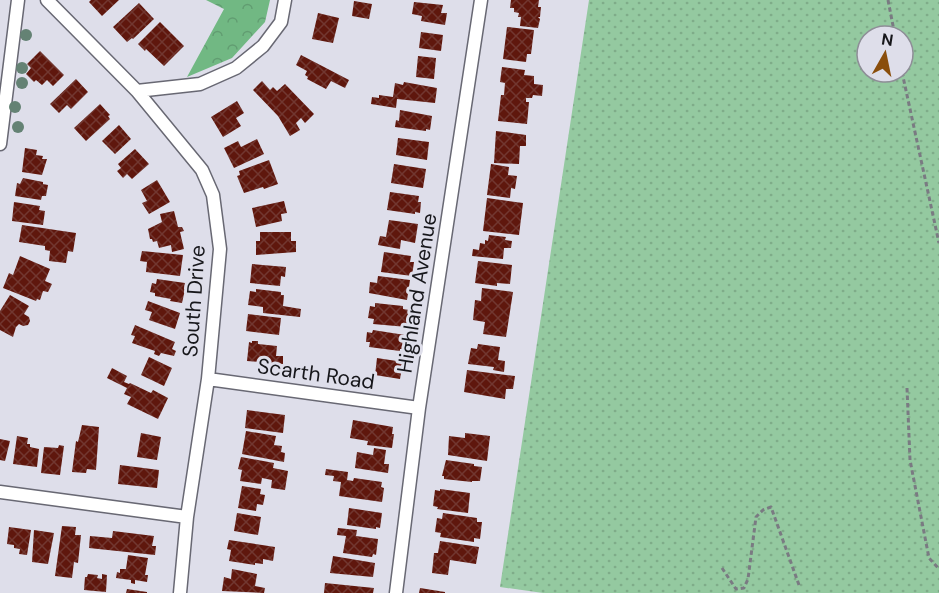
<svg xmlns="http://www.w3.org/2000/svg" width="939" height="593" viewBox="0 0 939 593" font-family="'DM Sans',sans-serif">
<defs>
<pattern id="grass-dots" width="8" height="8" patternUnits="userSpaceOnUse" patternTransform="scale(1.5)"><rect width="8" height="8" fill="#94c9a0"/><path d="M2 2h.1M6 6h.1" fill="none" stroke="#7fac89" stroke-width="1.8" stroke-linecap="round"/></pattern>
<pattern id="forest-crowns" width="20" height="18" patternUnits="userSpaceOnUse" patternTransform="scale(1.5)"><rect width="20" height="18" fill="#71b883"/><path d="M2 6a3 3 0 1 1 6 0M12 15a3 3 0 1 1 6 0" fill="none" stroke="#619d71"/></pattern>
<pattern id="building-cross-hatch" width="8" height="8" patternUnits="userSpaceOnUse" patternTransform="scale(1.5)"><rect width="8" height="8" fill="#5f170d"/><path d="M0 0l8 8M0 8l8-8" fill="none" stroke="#713730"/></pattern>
</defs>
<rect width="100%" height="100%" fill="#dedeea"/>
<path fill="url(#grass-dots)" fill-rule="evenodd" d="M589,0H939V593H543L500,587ZM867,36H903V72H867Z"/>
<path fill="url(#forest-crowns)" d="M206,0H270L265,22L232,58L187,77L224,9Z"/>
<path fill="url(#building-cross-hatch)" d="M91,0H119L102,16L89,2Z
M511,0H539L538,7H541L540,17H538L540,19L538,28L520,26L521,17H518L519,13L514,12V8H510Z
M354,1L372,4L369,19L352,16Z
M414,2L443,5L441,13H447L445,25L421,21L422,16L412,14Z
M139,3L154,19L133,39L132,38L127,42L113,27Z
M318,13L339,18L333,43L312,39Z
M160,22L184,46L164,66L146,49L145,51L138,44Z
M507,27L534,30L531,54H527L526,62L503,59Z
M421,32L443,35L441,51L419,48Z
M40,51L64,75L53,86L47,80L42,85L36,80L34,82L26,74L31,68L27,64Z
M301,55L349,80L345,88L331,81L326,89L307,79L308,77L305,75L307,71L296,65Z
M418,56L436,58L434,79L416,77Z
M502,67L525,70L524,75L534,76V84L543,85L542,96L533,95L532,98H526V102H529L527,124L498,121L501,95H504L505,83L500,82Z
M76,79L88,92L71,109L67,105L59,113L50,104Z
M262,81L270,90L273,87L277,91L285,84L314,114L305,123L301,118L296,123L300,130L290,136L278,116L253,90Z
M404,82L437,88L435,103L397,99L396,108L371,104L372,97L379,98V95L393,97L395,83L403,85Z
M237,101L244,113L236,118L241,126L223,137L211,117Z
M100,104L110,115L108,116L110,119L86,141L74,128Z
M400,110L432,116L430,130L426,129V131L395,127L396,120L399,121Z
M119,125L131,139L115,154L102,141Z
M496,131L526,135V146H520L519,164L494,163Z
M398,138L429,142L427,160L396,155Z
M257,139L264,154L234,168L224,148L238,141L241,147Z
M25,148L37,150L36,155L43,156L42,159H47L42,175L22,172Z
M135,149L149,164L132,179L127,174L123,178L117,171L121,168L118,164Z
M269,160L278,184L264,189L263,187L244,193L237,176L240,175L239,171Z
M394,164L426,169L423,188L391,183Z
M491,164L509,167L508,175L517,176L515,189L511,188L510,198L487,195Z
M23,178L43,182V184L48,185L46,196H42L41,200L15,196L17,183L20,184Z
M157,180L170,202L149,214L142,203L147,201L141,190Z
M390,192L419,196L418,202H421L420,213L415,212V214L387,210Z
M487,198L523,203L519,235L483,231Z
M284,201L287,213L281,214L282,221L256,227L252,208Z
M14,202L40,206L39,210L45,211L43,225L12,221Z
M174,211L178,227H182L184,231L180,232L184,249L172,252L171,245L159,248L157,241L153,242L152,239H150L148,229L162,222L160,214Z
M389,220L418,224L415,243L401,240L400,249L378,245L380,236L386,237Z
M22,225L76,233L73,252L68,251L66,263L49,261L50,251L45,250V246L19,242Z
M260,232H291V241H296V252L256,255V241H260Z
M489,235L506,237L505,240L512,241L511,248H504L503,259L472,256L473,249L479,250L480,243L485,244V240L488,241Z
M142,251L183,255L180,276L146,272L147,262L140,261Z
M384,252L411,256L410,262H414L412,276L381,272Z
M20,256L50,269L45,281L52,284L48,292L43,291L40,300L37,299L36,301L3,288L9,273L13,275Z
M478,261L512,265L510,284L497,283V286L475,283Z
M252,264L286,267L285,277L281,276L280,286L250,283Z
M378,276L410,280L407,300L369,293L370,282L377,283Z
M157,279L185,283L184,289H187L186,294H184L182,303L170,301L171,299L155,296V293L150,292L152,283L156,284Z
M482,288L513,292L506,337L483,334L485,322L473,320L475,300L481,301Z
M256,289L281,292V295H284L283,306L301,309L300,317L263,313V307L248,305L250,291L256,292Z
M10,295L29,306L24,314L29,317L30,321L28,325L23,326L19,324L16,327L13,337L0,330V311Z
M148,301L180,313L175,329L149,320L152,312L145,310Z
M375,303L403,306V309L409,310L407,327L373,324L374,319L368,318L370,306L375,307Z
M248,314L281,318L279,335L246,331Z
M135,325L175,342L172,349L176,351L174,356L161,353L159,356L154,354L155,351L132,343L135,336L131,335Z
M373,330L405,335L403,349H400V351L369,347L370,342H366L367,332L372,333Z
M252,341H258V344L277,346L276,356H283V364L247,361L249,342L252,343Z
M478,344L500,347L498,360L505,361L504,372L493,370L494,367L468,364L471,348L477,349Z
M149,357L172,368L164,386L141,375Z
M377,358L403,362L400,379L375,375Z
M112,368L127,376L124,382L129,384L130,383L151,393L153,390L168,398L158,419L127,404L131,397L124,394L127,388L107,378Z
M467,370L515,376L513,389H506L505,399L464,392Z
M247,410L285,415L283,433L245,428Z
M353,420L393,427L392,434H394L392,448L367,445L368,441L350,438Z
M82,425L99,427L96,470L87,469L86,473L72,472L76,441L78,442Z
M246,431L276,436L274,445L282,446L281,452L285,453L284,462L242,454Z
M141,433L161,437L157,460L137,457Z
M465,433L490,436L487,461L448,455L449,436L465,438Z
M17,436L28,438L27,444H30V447L39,449L37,467L13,464Z
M0,439L10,441L5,461L0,460Z
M59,445L64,446L60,475L41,473L44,447L58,448Z
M374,448L386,450L384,464H389L388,473L355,468L357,452L373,455Z
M241,457L274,463L273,468L288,471L285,490L271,488L272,480L262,478L261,484L240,481L242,470L238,469Z
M446,460L474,464V466L482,467L480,481H472V482L444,479V476H442Z
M120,465L159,470L157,488L118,484Z
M326,469L348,472L347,480L353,481L354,478L382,482L381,487L384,488L382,502L339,496L341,482L333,481L334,476L325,475Z
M242,486L261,489L260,494L265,495L263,505L257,504L256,511L238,508Z
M440,489L470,493L468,513L437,509L438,507L433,506L435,490L440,491Z
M349,508L382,513L380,528L376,527V529L347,525Z
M237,513L261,517L258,535L234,531Z
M443,513L477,518V522H482L480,539L474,538V542L440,537L441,533L435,532L437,518L442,519Z
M62,526L76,527L75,535H81L78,563L74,562L72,578L55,576Z
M9,527L31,530L27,555L19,554L20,549L14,548V545L7,544Z
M338,528L357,530L356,536L378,539L376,555L373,554L372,557L343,553L346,536L337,535Z
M34,530L54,533L48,564L32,562Z
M113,531L154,536L152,546H156L155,555L89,548L90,536L112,538Z
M229,540L275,547L273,561L263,559V564L255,563V565L229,561L231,550L227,549Z
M440,541L479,547L476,564L450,560L448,575L432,573L434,553H438Z
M128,555L148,558L145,575H148L147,582L135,580V584L131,583V580L116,578L117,572L120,573V569H126Z
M333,556L375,563L373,577L330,573Z
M232,569L257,574L255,586L265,588L264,593L222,591L224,577L231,579Z
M88,574L98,575L97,578L102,579V574L107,575L106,592L84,590L85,577H87Z
M325,583L374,588L373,593H324Z
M420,588L445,592V593H419Z
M127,589L147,592V593H126Z"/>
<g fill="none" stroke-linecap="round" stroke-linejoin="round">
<defs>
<path id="minor" d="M47,0L137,91L202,170L213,195L220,249L208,379L187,517L180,593
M137,91L200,84L236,68L263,46L281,22L285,0
M0,144L18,0
M208,379L419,408
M0,492L187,517
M396,593L419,408L481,0"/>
</defs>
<use href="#minor" stroke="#686873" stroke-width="15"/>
<path stroke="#7a7a82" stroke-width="3" stroke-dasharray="4.5 3" stroke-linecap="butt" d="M888,0L895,36
M902,72L939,243
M907,388L910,460L929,558L939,569
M722,568L736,589L744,588L748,579L756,517L763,510L771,507L799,585"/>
<use href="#minor" stroke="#fff" stroke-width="12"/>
</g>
<g fill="#648274">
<circle cx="26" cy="35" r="6"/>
<circle cx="22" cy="68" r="6"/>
<circle cx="22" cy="83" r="6"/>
<circle cx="15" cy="107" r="6"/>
<circle cx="18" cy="127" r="6"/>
</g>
<g text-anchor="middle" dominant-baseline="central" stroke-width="6" stroke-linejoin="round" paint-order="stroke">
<g font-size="21" fill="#17171b" stroke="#dedeea">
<text transform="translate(417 293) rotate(-81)">Highland Avenue</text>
<text transform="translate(194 301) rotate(-86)">South Drive</text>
<text transform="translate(316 374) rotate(8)">Scarth Road</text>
</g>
</g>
<g transform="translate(885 54) rotate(9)"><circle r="28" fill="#dedeea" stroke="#8e8e97" stroke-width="1.5"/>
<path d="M0-4.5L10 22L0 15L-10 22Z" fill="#8a4e0c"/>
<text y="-9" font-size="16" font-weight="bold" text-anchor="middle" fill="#17171b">N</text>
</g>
</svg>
